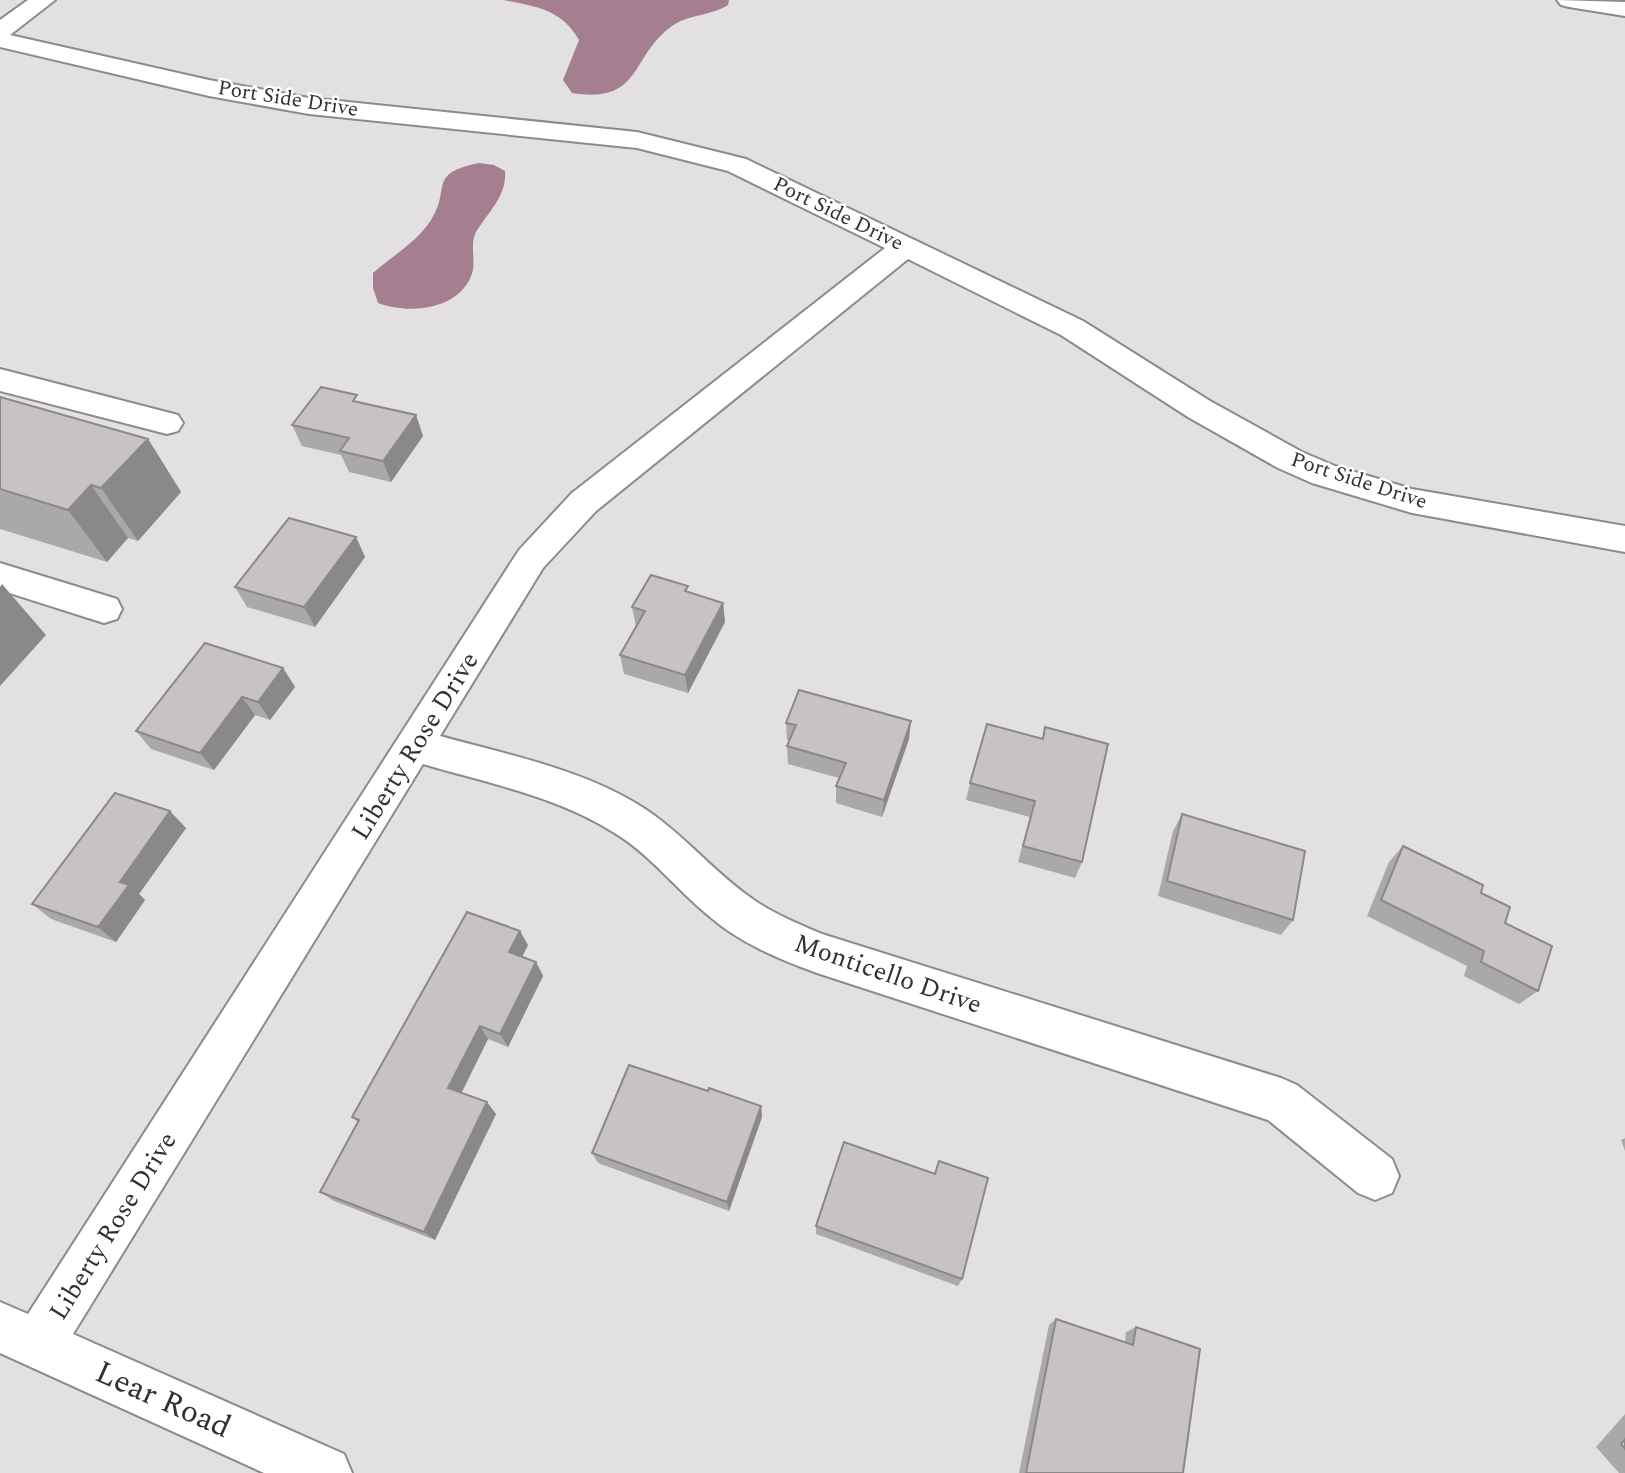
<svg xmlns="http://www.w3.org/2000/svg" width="1625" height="1473" viewBox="0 0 1625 1473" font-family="Spectral,serif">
<rect width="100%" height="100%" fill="#e3e0e1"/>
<path fill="#a57e90" d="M504,0H729L728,5C711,16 689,14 672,26C629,57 643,104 572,93L563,80L579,40C561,9 537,7 504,0Z
M479,163L494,165L505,171C507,196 488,212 476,232C470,243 475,258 473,270C463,310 410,315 378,303L373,288V273C392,256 417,242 431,220C452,188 426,174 479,163Z"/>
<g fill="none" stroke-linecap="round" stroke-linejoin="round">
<defs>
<path id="minor" d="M28,0H55L10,35L209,80L309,98L637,132L746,159L1083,321L1210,401L1302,452L1335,466L1412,489L1625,526V552L1412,513L1312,483L1278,468L1188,417L1061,335L908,259L596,511L543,568L440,736C509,755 586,770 645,809C683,834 711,869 747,895C769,912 796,923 822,934L1281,1078L1297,1085L1392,1159L1399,1176L1392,1193L1375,1200L1358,1193L1268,1120L817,973C779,959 740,943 709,916C676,889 650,854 613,832C556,796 487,783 423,764L73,1334L344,1454L352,1473H264L0,1353V1302L28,1314L519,550L572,493L885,248L728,171L637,148L309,114L209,96L0,47V20Z
M1557,0L1625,2V16L1569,7L1561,5Z
M0,369L178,415L183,423L178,431L167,434L0,391Z
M0,563L117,599L122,609L117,619L104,623L0,590Z"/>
</defs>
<use href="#minor" stroke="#8d8a8b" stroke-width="4"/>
<use href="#minor" fill="#fff" fill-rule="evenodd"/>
</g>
<path fill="#aba8a9" d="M0,397L148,439L181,492L138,541L128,538L107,562L0,529Z
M359,402L416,415L423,436L391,482L349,472L341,455L302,446L292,425Z
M356,537L365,557L315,627L247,607L235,587Z
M723,603L725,622L688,693L624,674L620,655L636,627L632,607Z
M283,668L295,687L270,720L255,715L214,770L151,749L136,731Z
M786,723L909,739L882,817L836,803V786L839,778L788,764L787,746L789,741L787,740Z
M1045,727L1082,862L1075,878L1018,862L1030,817L966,800L970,783L1042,739Z
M1182,814L1293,920L1281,935L1158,896L1173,831Z
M186,828L139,894L145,900L116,942L51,919L32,904Z
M1403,846L1481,893L1505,923L1538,991L1519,1004L1464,976L1467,966L1367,916L1389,862Z
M528,945L522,957L536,962L543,976L508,1047L488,1039L461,1093L496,1114L435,1240L334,1201L320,1192L358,1122L352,1117Z
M708,1091L761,1106L762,1117L729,1211L598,1163L592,1153Z
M1625,1138V1151L1621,1140Z
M939,1161L962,1279L958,1286L816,1234V1226L934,1174Z
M1056,1319L1125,1342L1126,1332L1136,1327L1183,1473H1019L1049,1325Z
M1625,1414V1473H1619L1596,1447Z"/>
<path fill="#8b888a" d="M416,415L423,436L391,482L383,461Z
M148,439L181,492L138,541L101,488Z
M91,485L128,538L107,562L68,510Z
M356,537L365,557L315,627L304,607Z
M2,584L46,635L0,686V587Z
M723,603L725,622L688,693L685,675Z
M283,668L295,687L270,720L258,702Z
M242,697L255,715L214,770L200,753Z
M911,721L909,739L882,817L884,800Z
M170,811L186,828L139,894L145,900L116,942L98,927L120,882Z
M520,931L528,945L517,967L509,952Z
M536,962L543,976L508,1047L500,1034Z
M480,1026L488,1039L458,1100L448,1088Z
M487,1102L496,1114L435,1240L424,1232Z
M761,1106L762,1117L729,1211L727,1202Z"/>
<path fill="#c7c3c5" stroke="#8b888a" stroke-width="2" d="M321,387L357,395L353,401L416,415L383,461L340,451L349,438L292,425Z
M0,397L148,439L101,488L91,485L68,510L0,489Z
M289,518L356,537L304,607L235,587Z
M651,575L688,586L685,591L723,603L685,675L620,655L645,611L632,607Z
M205,643L283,668L258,702L242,697L200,753L136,731Z
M799,690L911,721L884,800L836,786L846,763L787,746L796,725L786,723Z
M987,724L1043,739L1045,727L1108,744L1082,862L1023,846L1035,801L970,783Z
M115,793L170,811L120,882L129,885L98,927L32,904Z
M1182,814L1305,851L1293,920L1167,881Z
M1403,846L1483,885L1481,893L1510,907L1505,923L1552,946L1538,991L1481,962L1484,951L1381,900Z
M467,912L520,931L509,952L536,962L500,1034L480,1026L448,1088L487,1102L424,1232L320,1192L359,1120L352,1117Z
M629,1065L708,1091L709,1088L761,1106L727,1202L592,1153Z
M844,1142L935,1174L939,1161L988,1178L962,1279L816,1226Z
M1056,1319L1133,1345L1136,1327L1200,1349L1183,1473H1026Z
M1625,1439V1449L1621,1444Z"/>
<g text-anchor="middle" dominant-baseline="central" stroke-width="5" stroke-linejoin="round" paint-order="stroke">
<g font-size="21" fill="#323132" stroke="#fff">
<text transform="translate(288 99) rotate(9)">Port Side Drive</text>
<text transform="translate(838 214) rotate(26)">Port Side Drive</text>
<text transform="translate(1359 481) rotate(18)">Port Side Drive</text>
</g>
<g font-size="26" fill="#323132" stroke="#fff">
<text transform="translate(415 746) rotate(-58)">Liberty Rose Drive</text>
<text transform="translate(888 974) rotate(19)">Monticello Drive</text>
<text transform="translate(113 1226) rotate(-58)">Liberty Rose Drive</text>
</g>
<g font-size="32" fill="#323132" stroke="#fff">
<text transform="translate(163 1400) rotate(24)">Lear Road</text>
</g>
</g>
</svg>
